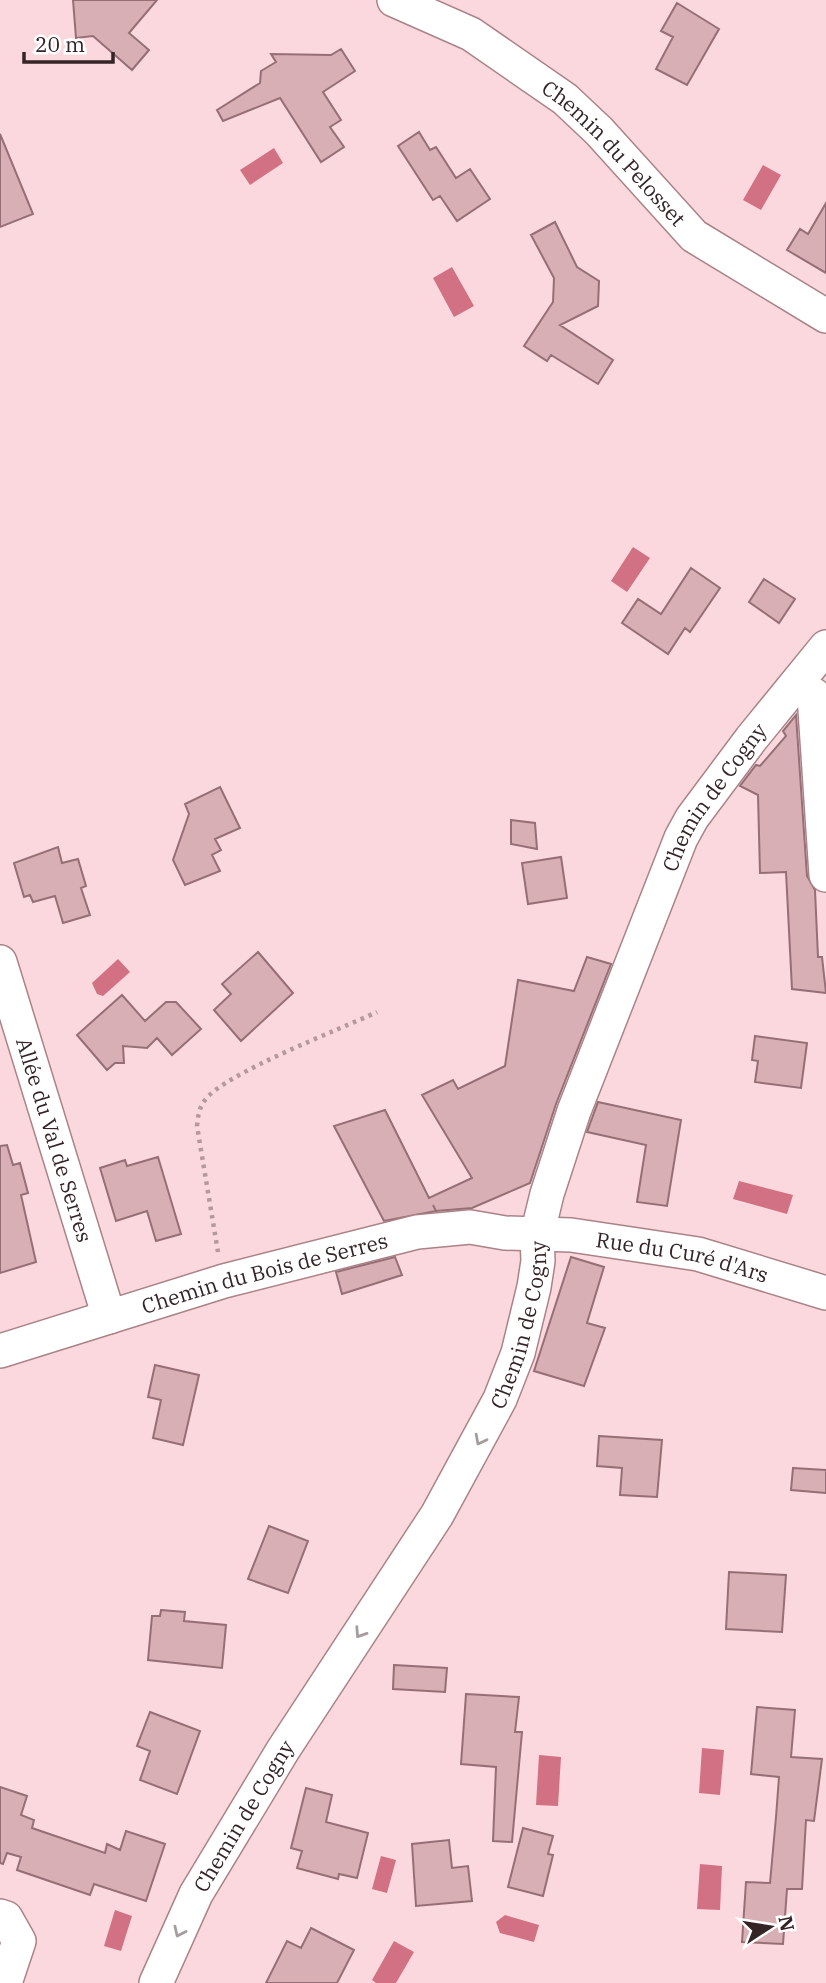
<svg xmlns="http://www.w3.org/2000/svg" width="826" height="1983" viewBox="0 0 826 1983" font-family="'IBM Plex Serif',serif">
<rect width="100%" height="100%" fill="#fbd8dd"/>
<path fill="#d17183" d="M274,148L283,163L250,185L240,170Z
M763,165L781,175L761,210L743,200Z
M452,267L474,306L454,317L433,278Z
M633,547L650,558L627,592L611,581Z
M118,959L130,972L103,996L97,994L92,983Z
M739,1181L793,1195L787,1214L733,1199Z
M702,1748L724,1750L720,1795L699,1793Z
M539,1755L561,1757L558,1806L536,1805Z
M381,1856L396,1860L387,1893L372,1889Z
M700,1864L722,1866L720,1910L697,1909Z
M115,1910L132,1916L121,1951L104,1946Z
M505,1915L539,1925L534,1942L500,1933L496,1922Z
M394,1941L414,1952L396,1983H376L372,1980Z"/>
<path fill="#d8afb5" stroke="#956f75" stroke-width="2" d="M73,0H157L129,33L149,50L132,70L93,36L76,38Z
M677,3L719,29L687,85L656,69L673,37L661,31Z
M341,49L355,71L323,92L341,120L330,127L344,147L321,162L280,98L223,121L217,110L260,83L261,71L276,62L271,54L331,55Z
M419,132L430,150L436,147L456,178L470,169L490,199L457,221L440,196L433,200L398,146Z
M0,134L33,214L0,227Z
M826,203V273L787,250L800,229L808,234Z
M555,222L577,267L599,281L598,306L560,325L613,360L598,384L551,355L547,361L524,346L553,302L554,278L531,235Z
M691,568L720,588L690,632L685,628L668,654L622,623L638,599L661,614Z
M764,579L795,599L779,623L749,602Z
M796,715L807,876L815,890L818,957H822L826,993L792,989L786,872L760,873L758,795L740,786L756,765L760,766L786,736L783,731Z
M220,787L240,828L215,839L221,850L212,855L220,871L185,885L173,860L189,814L185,804Z
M511,820L535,823L537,849L511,844Z
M58,847L62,863L78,859L86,886L81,888L90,915L63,923L55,896L33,902L30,895L24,897L14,863Z
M561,857L567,898L528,904L522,863Z
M258,952L293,993L241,1041L214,1010L231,994L222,984Z
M587,957L611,964L556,1104L530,1183L472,1208L436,1211L433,1205L436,1211L384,1221L334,1126L385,1110L429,1198L472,1178L422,1095L453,1080L458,1089L505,1066L518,980L574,991Z
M122,995L145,1021L166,1002H176L201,1029L172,1055L157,1038L147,1048L123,1046L124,1063H115L107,1070L77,1035Z
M755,1036L807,1043L801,1088L755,1082L758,1061L752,1060Z
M598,1102L681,1120L667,1206L637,1202L646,1145L587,1132Z
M7,1145L13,1165L20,1163L28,1193L21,1195L36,1262L0,1273V1146Z
M158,1157L181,1234L156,1241L147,1211L116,1221L100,1168L125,1160L127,1166Z
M395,1257L402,1275L342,1294L336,1272Z
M571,1257L604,1267L587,1323L605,1328L584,1386L534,1371Z
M155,1365L199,1375L183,1445L153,1438L161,1400L148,1397Z
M599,1436L662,1440L657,1497L620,1495L622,1468L597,1466Z
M793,1468L826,1470V1493L791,1490Z
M269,1526L308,1541L288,1593L248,1579Z
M729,1572L786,1575L782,1632L726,1629Z
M161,1610L185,1612L184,1621L226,1625L222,1668L148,1660L152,1616H160Z
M394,1665L447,1668L445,1692L393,1689Z
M466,1694L519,1697L515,1732H522L512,1842L493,1841L496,1767L461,1764Z
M757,1707L795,1710L791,1757L822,1759L814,1821L806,1820L802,1889H787L783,1944L742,1942L746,1882L770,1883L776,1817L779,1777L751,1774Z
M150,1712L200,1731L177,1794L140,1780L150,1751L137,1746Z
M0,1787L27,1796L21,1815L34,1820L32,1828L105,1853L107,1844L120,1850L126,1831L165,1844L146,1901L94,1884L90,1895L17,1870L21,1857L7,1853L3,1864L0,1863Z
M306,1788L332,1795L326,1822L368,1833L357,1878L339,1874L338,1879L297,1868L302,1851L291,1848Z
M523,1828L553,1836L548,1854L553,1855L543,1896L508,1887Z
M449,1840L452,1868L468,1866L472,1901L416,1906L412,1844Z
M311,1928L354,1950L337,1983H266L287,1941L301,1948Z"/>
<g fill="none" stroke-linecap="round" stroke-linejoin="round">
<defs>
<g id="minor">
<path id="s1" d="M394,0L471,34L565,99L599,131L694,236L826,316"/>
<path d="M814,695L826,875"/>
<path id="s2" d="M0,962L109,1317"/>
<path id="s3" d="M0,1351L224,1281L417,1232L470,1227L505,1233L571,1235L698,1254L826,1293"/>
<path d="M0,1916L6,1918L19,1941L5,1983"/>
<path id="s4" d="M156,1983L196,1894L283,1750L437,1515L500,1399L518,1353L534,1287L538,1261L537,1235L547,1194L574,1111L681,838L692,818L751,739L826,647"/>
</g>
</defs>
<use href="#minor" stroke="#aa8389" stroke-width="36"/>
<path stroke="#b5989c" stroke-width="4.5" stroke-dasharray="3.5 5" stroke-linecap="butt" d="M218,1252L197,1126C198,1116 199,1108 205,1100C225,1073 341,1029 377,1012"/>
<use href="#minor" stroke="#fff" stroke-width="33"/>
</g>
<defs><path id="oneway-chevron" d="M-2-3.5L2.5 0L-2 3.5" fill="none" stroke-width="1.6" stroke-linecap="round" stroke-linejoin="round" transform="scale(1.75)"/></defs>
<g stroke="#a49c9d">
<use href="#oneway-chevron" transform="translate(480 1440) rotate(117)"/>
<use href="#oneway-chevron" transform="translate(360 1633) rotate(123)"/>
<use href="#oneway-chevron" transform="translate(179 1932) rotate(115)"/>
</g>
<g text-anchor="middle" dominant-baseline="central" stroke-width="6" stroke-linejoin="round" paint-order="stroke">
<g font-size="21" fill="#342426" stroke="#fff">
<text stroke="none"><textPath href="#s1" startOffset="271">Chemin du Pelosset</textPath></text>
<text stroke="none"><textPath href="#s4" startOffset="1323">Chemin de Cogny</textPath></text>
<text stroke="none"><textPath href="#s2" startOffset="186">Allée du Val de Serres</textPath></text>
<text stroke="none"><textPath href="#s3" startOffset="702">Rue du Curé d'Ars</textPath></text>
<text stroke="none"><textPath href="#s3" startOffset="276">Chemin du Bois de Serres</textPath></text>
<text stroke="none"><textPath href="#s4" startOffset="756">Chemin de Cogny</textPath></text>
<text stroke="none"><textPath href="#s4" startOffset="189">Chemin de Cogny</textPath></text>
</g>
</g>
<g transform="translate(770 1927) rotate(78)" stroke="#ffffff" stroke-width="5" paint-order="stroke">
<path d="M0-5L12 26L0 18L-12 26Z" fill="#342426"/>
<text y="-10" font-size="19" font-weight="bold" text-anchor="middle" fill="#342426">N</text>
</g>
<path d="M24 52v10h89v-10" fill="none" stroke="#342426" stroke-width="3.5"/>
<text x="35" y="52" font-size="21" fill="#342426" stroke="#ffffff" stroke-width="5" paint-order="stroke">20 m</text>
</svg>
